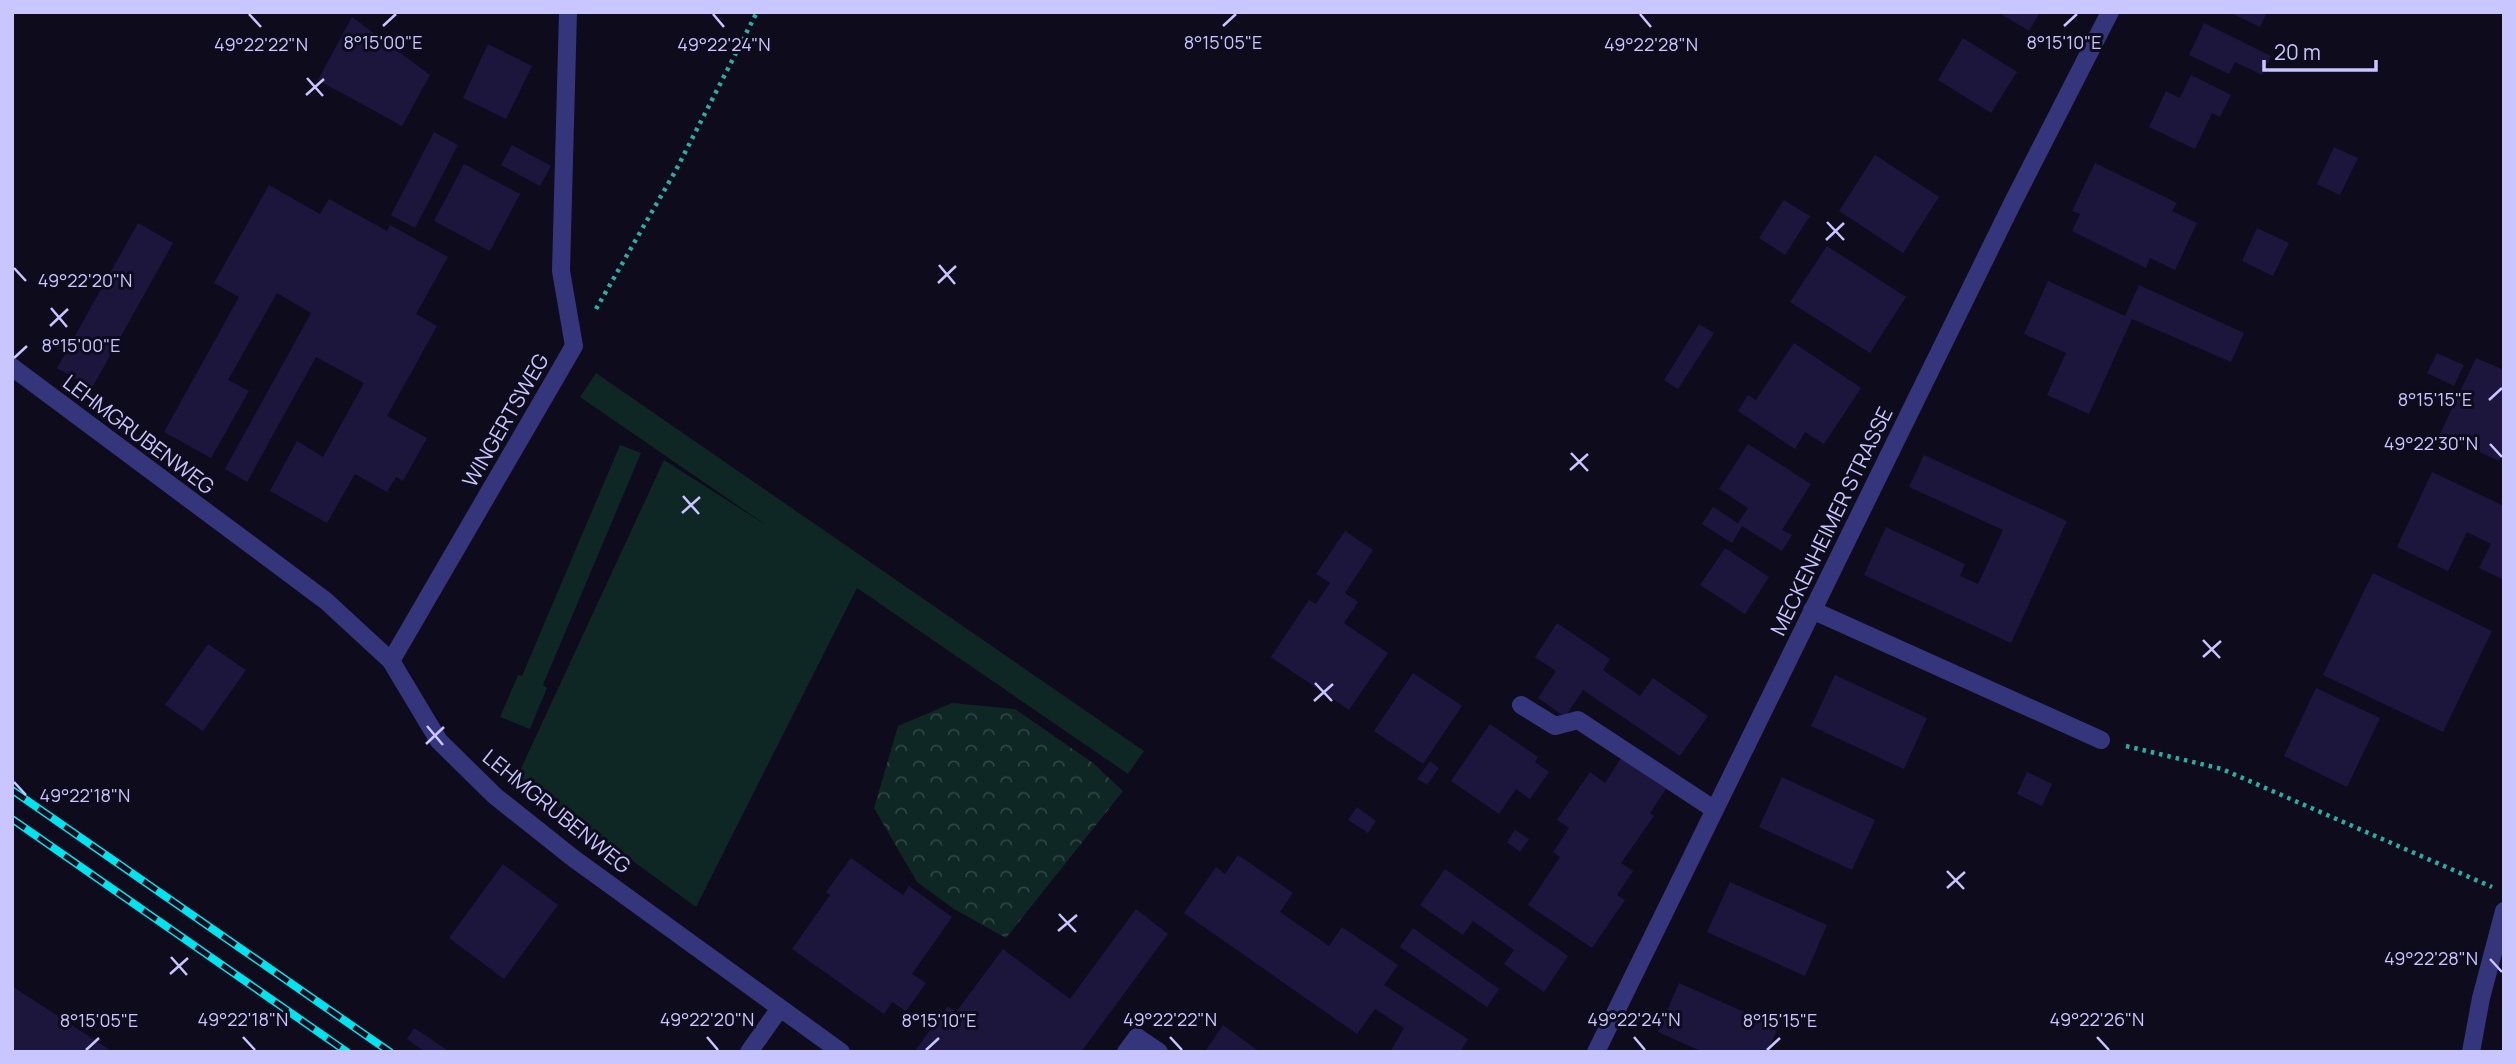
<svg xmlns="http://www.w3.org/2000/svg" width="2516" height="1064" viewBox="0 0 2516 1064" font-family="Manrope,sans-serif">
<defs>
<pattern id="forest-crowns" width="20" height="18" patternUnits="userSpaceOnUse" patternTransform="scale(1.75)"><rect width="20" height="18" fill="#0e2624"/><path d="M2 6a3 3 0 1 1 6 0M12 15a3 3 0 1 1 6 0" fill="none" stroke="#304445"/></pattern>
</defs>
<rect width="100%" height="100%" fill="#0d0b1c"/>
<path fill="url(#forest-crowns)" d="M952,703L1015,709L1093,763L1123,791L1006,938L954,909L917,882L874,808L898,726Z"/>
<path fill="#0e2624" d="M596,373L1144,751L1128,774L857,588L696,907L517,777L664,460L766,525L580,397Z
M620,445L641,453L543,685L547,688L530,729L500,717L518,675L522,676Z"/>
<path fill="#1c163d" d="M1998,12H2040L2029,31Z
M2229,12H2267L2260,27Z
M352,17L430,75L402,126L318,80Z
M2204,23L2271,56L2262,75L2235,62L2229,74L2189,55Z
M1963,38L2017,72L1991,113L1938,80Z
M488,44L532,66L506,119L463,98Z
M2191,75L2231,95L2220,117L2212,113L2195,149L2149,127L2166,91L2180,98Z
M434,132L458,145L415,228L391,215Z
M512,145L551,166L540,186L501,165Z
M2334,147L2358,158L2340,195L2317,184Z
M1875,155L1939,197L1903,253L1839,211Z
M2095,163L2177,203L2172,211L2197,223L2175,270L2150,258L2146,268L2072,231L2080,214L2072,211Z
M464,164L520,194L490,251L434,221Z
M269,185L320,214L329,199L387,231L390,225L448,257L416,314L437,326L387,416L427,438L403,481L396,477L387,492L355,474L327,523L270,491L297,441L323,457L364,383L316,357L247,482L225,469L311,313L277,293L228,380L249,391L211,458L164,432L239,297L214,283Z
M1784,200L1810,216L1785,255L1759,238Z
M138,223L173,243L92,388L57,368Z
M2257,228L2289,243L2273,276L2242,261Z
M1827,246L1906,297L1870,353L1790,302Z
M2048,281L2125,316L2139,285L2244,333L2231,362L2132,319L2089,414L2047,395L2066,353L2024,334Z
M1699,324L1714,333L1678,389L1664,380Z
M1794,343L1861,388L1824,444L1805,432L1795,449L1738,411L1748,395L1756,400Z
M2437,353L2464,365L2454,386L2427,373Z
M2476,358L2504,370V450L2499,461L2440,434Z
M1748,444L1811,484L1782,530L1792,535L1782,551L1742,526L1732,543L1702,524L1713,507L1738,523L1748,508L1719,489Z
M1924,455L2067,521L2011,643L1864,575L1886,527L1965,564L1960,576L1978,584L2003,530L1909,487Z
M2432,472L2504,506V580L2479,568L2491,544L2467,532L2448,571L2397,547Z
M1345,531L1373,550L1345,593L1358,602L1344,623L1388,653L1349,710L1271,657L1309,600L1316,604L1330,583L1316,574Z
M1725,548L1769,577L1745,614L1700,585Z
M2373,573L2492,631L2443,732L2323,675Z
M1557,623L1610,659L1603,670L1640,696L1653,678L1708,716L1680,756L1583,690L1565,717L1538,698L1556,671L1535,657Z
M208,644L246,670L203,731L165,705Z
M1413,673L1462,706L1423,764L1374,731Z
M1835,675L1927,718L1904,769L1811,726Z
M2316,688L2380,718L2347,787L2284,756Z
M1490,724L1538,757L1535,762L1549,772L1530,799L1516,789L1499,814L1451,781Z
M1621,758L1666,789L1650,813L1654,816L1621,863L1633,871L1617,895L1625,900L1592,948L1528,905L1560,857L1553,852L1569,828L1557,820L1590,772L1605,783Z
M1430,761L1439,768L1427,785L1417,779Z
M2027,772L2052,784L2042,806L2017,794Z
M1782,777L1875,820L1852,870L1759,827Z
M1357,807L1376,821L1368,833L1348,820Z
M1515,830L1529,839L1520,852L1507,842Z
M1238,855L1293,893L1280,912L1329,946L1342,927L1398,965L1384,985L1468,1039L1460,1052H1390L1404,1028L1375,1009L1357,1034L1184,913L1216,867L1225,874Z
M851,858L903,895L909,886L952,917L912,974L926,983L906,1011L892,1002L884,1014L792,949L830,895L826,892Z
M503,864L558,905L504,979L449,938Z
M1445,869L1568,956L1544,992L1504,964L1514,950L1473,921L1463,935L1420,905Z
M1730,882L1827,925L1805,976L1707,932Z
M1136,909L1168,934L1081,1052H914L948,1006L956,1012L1003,949L1070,999Z
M1413,928L1499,989L1487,1007L1400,947Z
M1679,983L1778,1027L1768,1052H1703L1658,1032Z
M12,986L113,1052H12Z
M1223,1025L1260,1052L1206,1050Z
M414,1028L450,1052H425L407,1039Z"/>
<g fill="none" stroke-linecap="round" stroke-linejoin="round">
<path stroke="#2aaea0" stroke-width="4.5" stroke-dasharray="3.5 5" stroke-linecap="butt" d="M596,309L676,170L757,12
M2126,746L2222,769L2492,887"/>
<path stroke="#35357c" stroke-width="18" d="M12,367L326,601L391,661L439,741L495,796L573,858L841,1052
M1812,610L2101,740
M391,661L574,346L561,271L568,12
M1521,705L1555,726L1578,720L1715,810
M749,1052L780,1008
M1126,1052L1137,1037L1159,1052
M1596,1052L2012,204L2110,12
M2471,1052L2481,998L2504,911"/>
<defs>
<path id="rail" d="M12,790L390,1052
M12,819L347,1052"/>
</defs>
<use href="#rail" stroke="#00e4f0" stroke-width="8"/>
<use href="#rail" stroke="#0d0b1c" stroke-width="5" stroke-dasharray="16" stroke-linecap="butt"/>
</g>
<path fill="none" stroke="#c9c5ff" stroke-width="2.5" d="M249,14L261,27M713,14L724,27M1640,14L1651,27M383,26L396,14M1223,26L1236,14M2064,26L2077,14M307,78L323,96M306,95L324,79M1827,222L1844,240M1826,240L1844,223M939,265L955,284M14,268L26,281M938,283L956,266M51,308L67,327M50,326L68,309M14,358L27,346M2489,400L2502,388M2490,444L2502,457M1571,453L1588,471M1570,470L1588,454M683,496L699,514M682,513L700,497M2203,640L2220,658M2203,657L2221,641M1315,683L1332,701M1314,701L1333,684M427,726L443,745M426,744L444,727M14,782L26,795M1947,871L1964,889M1947,888L1965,872M1059,914L1076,932M1058,931L1077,915M171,957L187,975M2490,959L2502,972M170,974L188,958M243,1037L255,1050M707,1037L718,1050M1170,1037L1182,1050M1634,1037L1645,1050M2097,1037L2109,1050M86,1050L99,1038M926,1050L939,1038M1767,1050L1780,1038"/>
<g text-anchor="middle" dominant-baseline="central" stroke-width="6" stroke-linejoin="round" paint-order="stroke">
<g font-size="21" fill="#c9c5ff" stroke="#0d0b1c">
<text transform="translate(505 420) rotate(-60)">WINGERTSWEG</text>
<text transform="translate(139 434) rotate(37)">LEHMGRUBENWEG</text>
<text transform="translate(1831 521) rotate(-64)">MECKENHEIMER STRASSE</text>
<text transform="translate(557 811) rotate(39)">LEHMGRUBENWEG</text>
</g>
</g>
<g font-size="18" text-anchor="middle" fill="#c9c5ff" stroke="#0d0b1c" stroke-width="6" stroke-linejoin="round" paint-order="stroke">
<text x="383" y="49">8°15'00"E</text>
<text x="1223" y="49">8°15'05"E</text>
<text x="2064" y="49">8°15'10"E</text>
<text x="724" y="51">49°22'24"N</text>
<text x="1651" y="51">49°22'28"N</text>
<text x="261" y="51">49°22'22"N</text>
<text x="85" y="287">49°22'20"N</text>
<text x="81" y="352">8°15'00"E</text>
<text x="2435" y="406">8°15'15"E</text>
<text x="2431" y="450">49°22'30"N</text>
<text x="85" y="802">49°22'18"N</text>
<text x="2431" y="965">49°22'28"N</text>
<text x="243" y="1026">49°22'18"N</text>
<text x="707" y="1026">49°22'20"N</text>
<text x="1170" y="1026">49°22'22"N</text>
<text x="1634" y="1026">49°22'24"N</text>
<text x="2097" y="1026">49°22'26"N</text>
<text x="99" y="1027">8°15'05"E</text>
<text x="939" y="1027">8°15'10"E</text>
<text x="1780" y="1027">8°15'15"E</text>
</g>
<rect width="2516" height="1064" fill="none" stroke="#c9c5ff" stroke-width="28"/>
<path d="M2264 60v10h112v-10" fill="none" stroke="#c9c5ff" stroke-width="3.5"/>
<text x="2274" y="60" font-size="21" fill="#c9c5ff" stroke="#0d0b1c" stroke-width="5" paint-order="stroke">20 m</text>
</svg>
